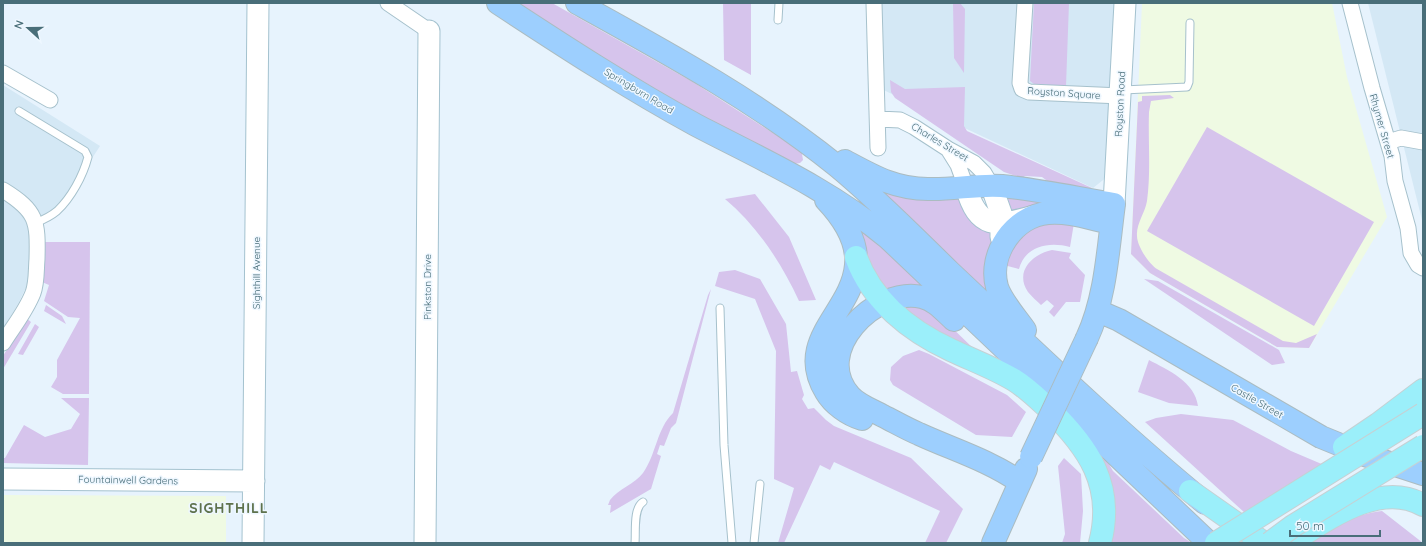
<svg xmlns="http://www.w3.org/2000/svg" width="1426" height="546" viewBox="0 0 1426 546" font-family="Quicksand,sans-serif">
<rect width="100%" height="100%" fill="#e7f3fd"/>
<path fill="#d4e8f5" d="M874,3H1125L1117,169L1093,188L877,87Z
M1368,3H1423V221L1422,220Z
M3,85L100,146L65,200L30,235L29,281L19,302L3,330Z"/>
<path fill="#effae3" d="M1142,3H1332L1347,77L1387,217L1309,348L1277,347L1150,273L1131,254Z
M3,495L226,496V543H3Z"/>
<path fill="#d6c4ec" d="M512,3H552L693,82L803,152L802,154L803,160L800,163L794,164L706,122Z
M723,3H751V75L724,60Z
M953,3H960L965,9L964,73L954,58Z
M1034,3H1069L1066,86L1034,84L1030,81Z
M890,80L905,89L965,87L964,126L967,131L1092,188L1089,190L1050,183L1042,177L1025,176L1022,178L1004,172L895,98L891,92Z
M1170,95L1174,98L1151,101L1149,112C1148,140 1151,173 1147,201C1145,213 1136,224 1137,236C1137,246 1149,264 1157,269L1283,341L1296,343L1317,334L1309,348L1277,347L1150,273L1131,254L1138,102L1142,101V96Z
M1207,127L1374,222L1314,326L1147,231Z
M867,181L961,194L996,227L995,299Z
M755,194L789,237L816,300L799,301C781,262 757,226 725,199Z
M1001,194L1048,201L1013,216Z
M854,220L931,289L880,292Z
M1074,223L1070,247C1049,241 1025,246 1019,269L1000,264L1032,224Z
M43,242H90L89,394H63L51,387L57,377V360L80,318L68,317L44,301L49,285L42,282Z
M1052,250L1071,253L1069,258L1085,275L1080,302H1066L1054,317L1049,312L1054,306L1047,300L1041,305C1037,301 1032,297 1028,292C1014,271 1033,254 1052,250Z
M735,270L760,279L786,324L791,372L797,371L804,395L802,399L808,409L814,408L826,420L834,426L911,458L963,509L946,543H925L940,511L834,462L830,470L820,465L784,543H778L794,488L774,479L776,351L755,299L715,286L719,272Z
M1144,279L1158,281L1279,350L1285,363L1272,365Z
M711,289L676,423L671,428L664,446L660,445L657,454L661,456L651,489L610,513L611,505H608L610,500C618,489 635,484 643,473C656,455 657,428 673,413L708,295Z
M915,303L942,318L977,352L947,344L900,305Z
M46,305L62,316L66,324L44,311Z
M26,318L31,322L3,369V356Z
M35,324L39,327L23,355L18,354Z
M919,350L929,354L1007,395L1026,412L1012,437L976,435L893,385L890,380L891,367L903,356Z
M1149,360C1168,370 1195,382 1198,406L1169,403L1138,392Z
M61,398H89L88,465L3,463V458H5L24,425L45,437L71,429L80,414Z
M1181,414L1233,420L1291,451L1324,465L1245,513L1145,422L1156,418Z
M1078,431L1103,454L1113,471L1184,538L1192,543H1104Z
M1064,458L1081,474L1083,511L1080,543H1062L1065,534L1058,466Z
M1382,511L1423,543H1303C1328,530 1353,514 1382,511Z"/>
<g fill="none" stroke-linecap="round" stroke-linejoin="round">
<defs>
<path id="lane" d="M778,20L779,3
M1123,90L1187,87L1189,82L1190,23
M19,111L85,151L88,157C83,176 71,198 57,211C51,216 43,220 35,223
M720,308L724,445L732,543
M635,543C636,532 633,508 643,502
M754,543L760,484"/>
<path id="street" d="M388,3L429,31
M874,3L878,148
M1025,3L1020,83L1022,89L1029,92L1121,96
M1350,3L1372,88L1392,156L1395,181L1408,228L1411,253L1418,265L1423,268
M3,73L50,100
M878,119L900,120L914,127L948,149L974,163L984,173L991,185
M1388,142L1401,138L1423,142
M948,149L958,165L966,187
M3,190C37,211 38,221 37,259C36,270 37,282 33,293C26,311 13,327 3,343"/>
<path id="secondary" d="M991,185L1001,213V237
M966,187C978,230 996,227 1034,216
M1114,204L1125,3
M3,479L254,481
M253,543L258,3
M425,543L429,31"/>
<path id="primary" d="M498,3C562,45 628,88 696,125C763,160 829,189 888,238L1209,543
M577,3C666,52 758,102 837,166C877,199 913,236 950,272C1033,350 1116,430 1205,503
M845,161C873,176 895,189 928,189C953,190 977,184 1002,186C1039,190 1077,198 1114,204C1108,249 1106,297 1087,338
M826,200C843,218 858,240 856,265C852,313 794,340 826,392C833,404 848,415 862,419
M1098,311L1119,320L1321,437L1365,455L1423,474
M954,320C944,311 935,300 922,297C876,286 810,351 850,396C858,405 872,410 883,416C895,422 907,429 919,434C954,450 988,460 1020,482
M1025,330C1016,317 1002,302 997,287C988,254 1014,216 1048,213C1069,211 1091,219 1111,223
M993,543L1026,469"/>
<path id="highway" d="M856,257C872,301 910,331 951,350C972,360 994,368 1014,380C1027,388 1038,399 1049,409C1088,447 1115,485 1100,543
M1344,447L1378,424L1423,390
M1190,491L1264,543
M1290,543C1327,520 1379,480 1423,505"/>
</defs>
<use href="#lane" stroke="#a6c1cc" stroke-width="9"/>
<use href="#street" stroke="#a6c1cc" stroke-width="17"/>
<use href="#secondary" stroke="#a4c2cf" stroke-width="23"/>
<use href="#primary" stroke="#abbcc1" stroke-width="24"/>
<use href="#highway" stroke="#c5d1d4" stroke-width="24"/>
<use href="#lane" stroke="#fff" stroke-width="7"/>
<use href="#street" stroke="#fff" stroke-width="15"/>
<use href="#secondary" stroke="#fff" stroke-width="21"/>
<use href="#primary" stroke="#9dcffe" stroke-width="22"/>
<use href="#highway" stroke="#9beffa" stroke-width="22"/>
<defs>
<path id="primary-bridge" d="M1031,457L1087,338"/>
<path id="highway-bridge" d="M1216,543L1423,414
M1270,543L1293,526L1423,446"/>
</defs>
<use href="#primary-bridge" stroke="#abbcc1" stroke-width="24" stroke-linecap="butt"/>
<use href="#highway-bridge" stroke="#c5d1d4" stroke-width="24" stroke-linecap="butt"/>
<use href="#primary-bridge" stroke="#9dcffe" stroke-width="22"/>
<use href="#highway-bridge" stroke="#9beffa" stroke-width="22"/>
</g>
<g text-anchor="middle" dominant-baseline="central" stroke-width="3" stroke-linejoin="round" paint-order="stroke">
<g font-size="10" fill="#496e79" stroke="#eef7ff">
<text transform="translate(639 91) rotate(31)">Springburn Road</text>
<text transform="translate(1064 93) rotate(4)">Royston Square</text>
<text transform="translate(1120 104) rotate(-87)">Royston Road</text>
<text transform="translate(1382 126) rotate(74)">Rhymer Street</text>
<text transform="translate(940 142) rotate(31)">Charles Street</text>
<text transform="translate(256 273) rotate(-90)">Sighthill Avenue</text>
<text transform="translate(427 287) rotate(-90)">Pinkston Drive</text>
<text transform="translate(1257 401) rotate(30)">Castle Street</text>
<text transform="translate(128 480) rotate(1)">Fountainwell Gardens</text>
</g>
<g font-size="14" font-weight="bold" letter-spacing="1" fill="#5e724c" stroke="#eef7ff">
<text x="229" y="508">SIGHTHILL</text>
</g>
</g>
<rect width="1426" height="546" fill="none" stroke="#496e79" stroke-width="8"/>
<g transform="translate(28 28) rotate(291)" stroke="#eef7ff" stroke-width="3" paint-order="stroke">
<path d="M0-3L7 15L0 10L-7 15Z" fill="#496e79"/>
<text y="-6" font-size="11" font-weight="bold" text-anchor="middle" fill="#496e79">N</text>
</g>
<path d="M1290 530v6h90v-6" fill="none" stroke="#496e79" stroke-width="2"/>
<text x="1296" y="530" font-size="12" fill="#496e79" stroke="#eef7ff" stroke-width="3" paint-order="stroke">50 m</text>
</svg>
